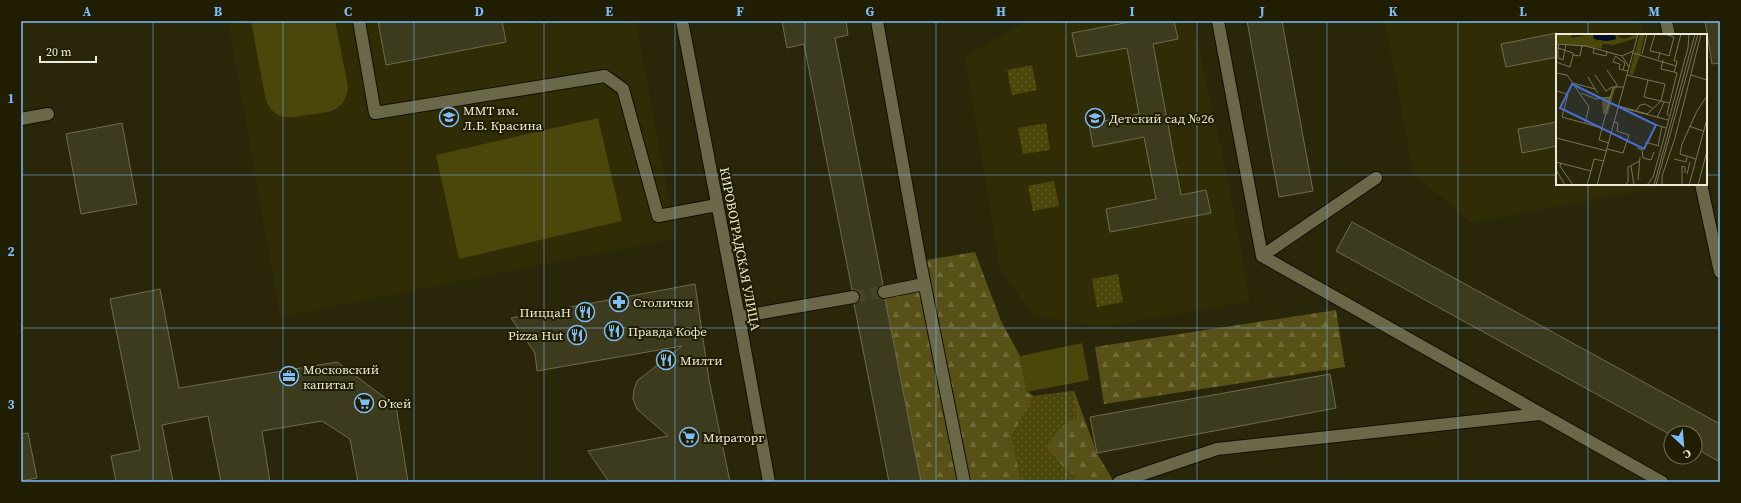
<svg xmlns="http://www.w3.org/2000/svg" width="1741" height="503" viewBox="0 0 1741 503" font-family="'Source Serif 4',serif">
<defs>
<pattern id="forest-firs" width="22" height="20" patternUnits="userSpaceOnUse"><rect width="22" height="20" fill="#575117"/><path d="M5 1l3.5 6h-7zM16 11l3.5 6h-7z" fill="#6f6a38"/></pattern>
<pattern id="park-dots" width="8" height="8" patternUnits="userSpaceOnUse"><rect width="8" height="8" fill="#4b4609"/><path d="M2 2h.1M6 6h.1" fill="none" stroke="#65612c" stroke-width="1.8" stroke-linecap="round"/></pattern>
</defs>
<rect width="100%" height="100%" fill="#292609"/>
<path fill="#302c05" d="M228,21H636L676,238L280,317Z
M1026,21H1193L1228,178L1250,301L1104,327L1033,316L999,267L965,57Z
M1385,21H1641L1643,35H1557V184L1672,185L1471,223L1413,173Z"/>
<path fill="url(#forest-firs)" d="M975,252L1001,321L1020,356L1027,392L1034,396L1074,391L1097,453L1114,482H921L884,292L924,284L920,261Z
M1336,310L1345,367L1104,404L1095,347Z"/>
<path fill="url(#park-dots)" d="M1032,65L1037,90L1012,95L1007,70Z
M1046,123L1050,150L1023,154L1018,128Z
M1054,181L1059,206L1033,211L1028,186Z
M1118,274L1123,302L1097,307L1092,279Z
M1074,391L1077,418L1061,427L1046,447L1067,471L1077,476L1069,482H1021L1011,436L1034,396Z"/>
<path fill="#4b4609" d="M251,21H335L348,87C347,95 345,103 337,108C330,113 321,113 313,114C291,118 272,123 265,96Z
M598,118L622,221L459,259L436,155Z
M1082,343L1089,380L1027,392L1020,356Z"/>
<path fill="#3d3b1d" stroke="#6f6c4d" d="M378,21H502L506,42L386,65Z
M782,21H846L848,35L835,38L883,285L879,287L877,293L879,297L885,299L921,482H889L854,304L860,300V295L856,290H852L804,44L787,48Z
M1135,21H1174L1178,39L1153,44L1181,195L1206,190L1211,213L1110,232L1106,209L1156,199L1144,137L1093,147L1089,124L1139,114L1127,48L1077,57L1072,33Z
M1247,21H1282L1313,191L1279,197Z
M1705,21H1720V63L1712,64Z
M1557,33V57L1506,67L1501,44Z
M1557,122V146L1522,153L1518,129Z
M122,123L137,204L81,214L66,134Z
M1352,222L1720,424V462L1695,448V433H1671V435L1336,251Z
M695,284L709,380L730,482H609L588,451L668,436L637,409L633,399L634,390L637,381L682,346L537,371L535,353L511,318Z
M160,289L179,388L337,362L396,406L408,482H358L350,439L322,421L262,431L270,482H221L208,416L162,425L173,482H116L111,456L140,450L110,299Z
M1330,374L1336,408L1097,453L1090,417Z
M28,433L37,478L21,481V434Z"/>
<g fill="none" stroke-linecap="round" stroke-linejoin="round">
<path stroke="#464428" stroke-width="12" stroke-dasharray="12 6" stroke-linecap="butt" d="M853,297L884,292"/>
<defs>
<path id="minor" d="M359,21L375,113L605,76L623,89L658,216L717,205
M682,21L739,317L769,482
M877,21L920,261L964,482
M1218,21L1262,256L1662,482
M1666,21L1669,35
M21,119L48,114
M1701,184L1720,272
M1262,256L1376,178
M884,292L924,284
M739,317L853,297
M1119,482L1217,449L1540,414"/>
</defs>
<use href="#minor" stroke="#120f00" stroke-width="14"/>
<use href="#minor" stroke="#6b6849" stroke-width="12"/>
</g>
<path fill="none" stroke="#7dbef9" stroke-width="1" stroke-opacity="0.55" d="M153,21V482M283,21V482M414,21V482M544,21V482M675,21V482M805,21V482M936,21V482M1066,21V482M1197,21V482M1327,21V482M1458,21V482M1588,21V35M21,175H1557M1706,175H1720M1588,184V482M21,328H1720"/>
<defs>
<symbol id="university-ring" viewBox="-11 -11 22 22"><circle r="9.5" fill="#201d01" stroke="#7dbef9" stroke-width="1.5"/><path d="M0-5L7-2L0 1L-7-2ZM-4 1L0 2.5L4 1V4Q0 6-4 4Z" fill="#7dbef9"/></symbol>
<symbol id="school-ring" viewBox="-11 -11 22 22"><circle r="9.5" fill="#201d01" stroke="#7dbef9" stroke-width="1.5"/><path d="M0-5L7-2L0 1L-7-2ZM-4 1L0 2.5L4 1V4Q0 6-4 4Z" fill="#7dbef9"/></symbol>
<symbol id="pharmacy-ring" viewBox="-11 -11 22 22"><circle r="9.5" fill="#201d01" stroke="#7dbef9" stroke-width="1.5"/><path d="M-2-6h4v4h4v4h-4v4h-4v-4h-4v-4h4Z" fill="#7dbef9"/></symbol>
<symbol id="restaurant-ring" viewBox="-11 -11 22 22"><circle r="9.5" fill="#201d01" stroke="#7dbef9" stroke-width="1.5"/><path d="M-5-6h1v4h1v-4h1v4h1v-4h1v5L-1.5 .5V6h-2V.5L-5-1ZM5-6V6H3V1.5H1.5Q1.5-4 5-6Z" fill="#7dbef9"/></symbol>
<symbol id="office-ring" viewBox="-11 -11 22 22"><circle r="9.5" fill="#201d01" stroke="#7dbef9" stroke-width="1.5"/><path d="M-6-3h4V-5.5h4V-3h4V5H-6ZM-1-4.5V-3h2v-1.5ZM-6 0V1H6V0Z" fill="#7dbef9"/></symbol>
<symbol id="supermarket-ring" viewBox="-11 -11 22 22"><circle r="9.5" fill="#201d01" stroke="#7dbef9" stroke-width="1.5"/><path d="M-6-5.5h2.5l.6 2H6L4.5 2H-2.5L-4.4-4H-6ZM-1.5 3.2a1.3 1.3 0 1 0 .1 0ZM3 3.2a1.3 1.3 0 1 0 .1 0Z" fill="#7dbef9"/></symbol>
</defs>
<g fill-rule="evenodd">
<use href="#university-ring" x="438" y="106" width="22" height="22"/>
<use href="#school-ring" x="1084" y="107" width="22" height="22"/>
<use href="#pharmacy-ring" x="608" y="291" width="22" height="22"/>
<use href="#restaurant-ring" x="574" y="301" width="22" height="22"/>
<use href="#restaurant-ring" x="603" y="320" width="22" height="22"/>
<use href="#restaurant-ring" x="566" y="324" width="22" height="22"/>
<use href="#restaurant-ring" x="655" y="349" width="22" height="22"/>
<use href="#office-ring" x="278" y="365" width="22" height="22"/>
<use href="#supermarket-ring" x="353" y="392" width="22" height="22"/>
<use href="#supermarket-ring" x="678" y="426" width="22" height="22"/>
</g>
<g text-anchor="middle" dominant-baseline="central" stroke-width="4" stroke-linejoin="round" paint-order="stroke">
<g font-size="13" fill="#ecebda" stroke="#201d01" text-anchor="start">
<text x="463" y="110">ММТ им.<tspan x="463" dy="15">Л.Б. Красина</tspan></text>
<text x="1109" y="118">Детский сад №26</text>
<text x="633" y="302">Столички</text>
<text x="571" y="312" text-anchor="end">ПиццаН</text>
<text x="628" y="331">Правда Кофе</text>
<text x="563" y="335" text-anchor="end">Pizza Hut</text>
<text x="680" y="360">Милти</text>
<text x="303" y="369">Московский<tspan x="303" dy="15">капитал</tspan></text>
<text x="378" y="403">О’кей</text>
<text x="703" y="437">Мираторг</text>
</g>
<g font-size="13" fill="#ecebda" stroke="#201d01">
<text transform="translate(740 249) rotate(79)">КИРОВОГРАДСКАЯ УЛИЦА</text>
</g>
</g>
<g transform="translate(1556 34)">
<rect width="151" height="151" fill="#292609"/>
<path d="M61,51H63L59,55L52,80H47L46,65L55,63L57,53Z" fill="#575117"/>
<path d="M0,0H15L16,4L37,0L38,5L51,7L60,5L59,0L67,5L82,0L81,4L58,11L47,10L45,15L0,9ZM84,0H89L84,21L77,41L73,40Z" fill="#4b4609"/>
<path d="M37,0H59L60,5L51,7L38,5Z" fill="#000f23"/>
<path fill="none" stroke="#77755d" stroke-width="1" d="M99,0L94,17L104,19M0,10L30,12L66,22L73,33M2,14V24L7,26L10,10M38,14L37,19L50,22L51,17M77,19L120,32L118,38L121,39L111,80L113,82M86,20L91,0M17,21L24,22L26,11M59,22L69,29L67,36M66,22L77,17M59,23L57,28L64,30L63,35L72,37M102,25L104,19L113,22L118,3L109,0M107,26L105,35L118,38M0,28L14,33L17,21V19L2,14L3,10M120,32L121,27H118L125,0M51,36L61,51M0,39L11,41L33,73L29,89M39,41L50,57L56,53M71,41L92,46L88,63L105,67L109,50L92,46M135,41L151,46M32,43L39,55M17,49L39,55L42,59M0,57L12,60L6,83L46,94L43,106L53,109M25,59L40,65L55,63M63,72L91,80L105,67L114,69M63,73L112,86M80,77L84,71L89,70L96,74M101,84L108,68M95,89L110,94M133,92L147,97M46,94L57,53H68M0,104L51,117M89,108L103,112M102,112L106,92M81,114L86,116L87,124L95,126L98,118M51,115L67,119L73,101L61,97L62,89L58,88M118,125L130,128L131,123M140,125L124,120L126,110L141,77L151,62M0,128L35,137L38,125L48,127M5,129L4,132L17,151M75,132L78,151M0,136L9,151M131,140L134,128M82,146L84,123M31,151L35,137M41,151L82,0M69,151L72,148V133L84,127M91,151L97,143L103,122L132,14L133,0M98,151L139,0M100,151L142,0M106,151V142L119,104L145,0M126,151V132L129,133V139M133,151L151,85M142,151L151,117"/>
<path fill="#466dd8" fill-opacity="0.15" stroke="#466dd8" stroke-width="2" d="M16,50L100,91L88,115L4,74Z"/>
<rect width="151" height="151" fill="none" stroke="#ecebda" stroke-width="2"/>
</g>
<rect width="1741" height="503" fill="none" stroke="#201d01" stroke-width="44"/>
<g transform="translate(1683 445) rotate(154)"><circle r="19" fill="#201d01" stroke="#726f58"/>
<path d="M0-3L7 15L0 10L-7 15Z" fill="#7dbef9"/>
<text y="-6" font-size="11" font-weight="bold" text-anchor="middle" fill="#ecebda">С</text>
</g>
<path d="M40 56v6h56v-6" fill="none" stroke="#ecebda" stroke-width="2"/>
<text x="46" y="56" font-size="12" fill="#ecebda" stroke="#201d01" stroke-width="3" paint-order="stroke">20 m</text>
<rect x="22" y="22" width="1697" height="459" fill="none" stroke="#7dbef9" stroke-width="1.5"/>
<g font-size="13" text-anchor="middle" font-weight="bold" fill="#7dbef9">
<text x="87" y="16">A</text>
<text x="218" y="16">B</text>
<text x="348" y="16">C</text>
<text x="479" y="16">D</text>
<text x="609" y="16">E</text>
<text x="740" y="16">F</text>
<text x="870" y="16">G</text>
<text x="1001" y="16">H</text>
<text x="1132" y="16">I</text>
<text x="1262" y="16">J</text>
<text x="1393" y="16">K</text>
<text x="1523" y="16">L</text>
<text x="1654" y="16">M</text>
<text x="11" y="103">1</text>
<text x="11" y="256">2</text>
<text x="11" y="409">3</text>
</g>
</svg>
